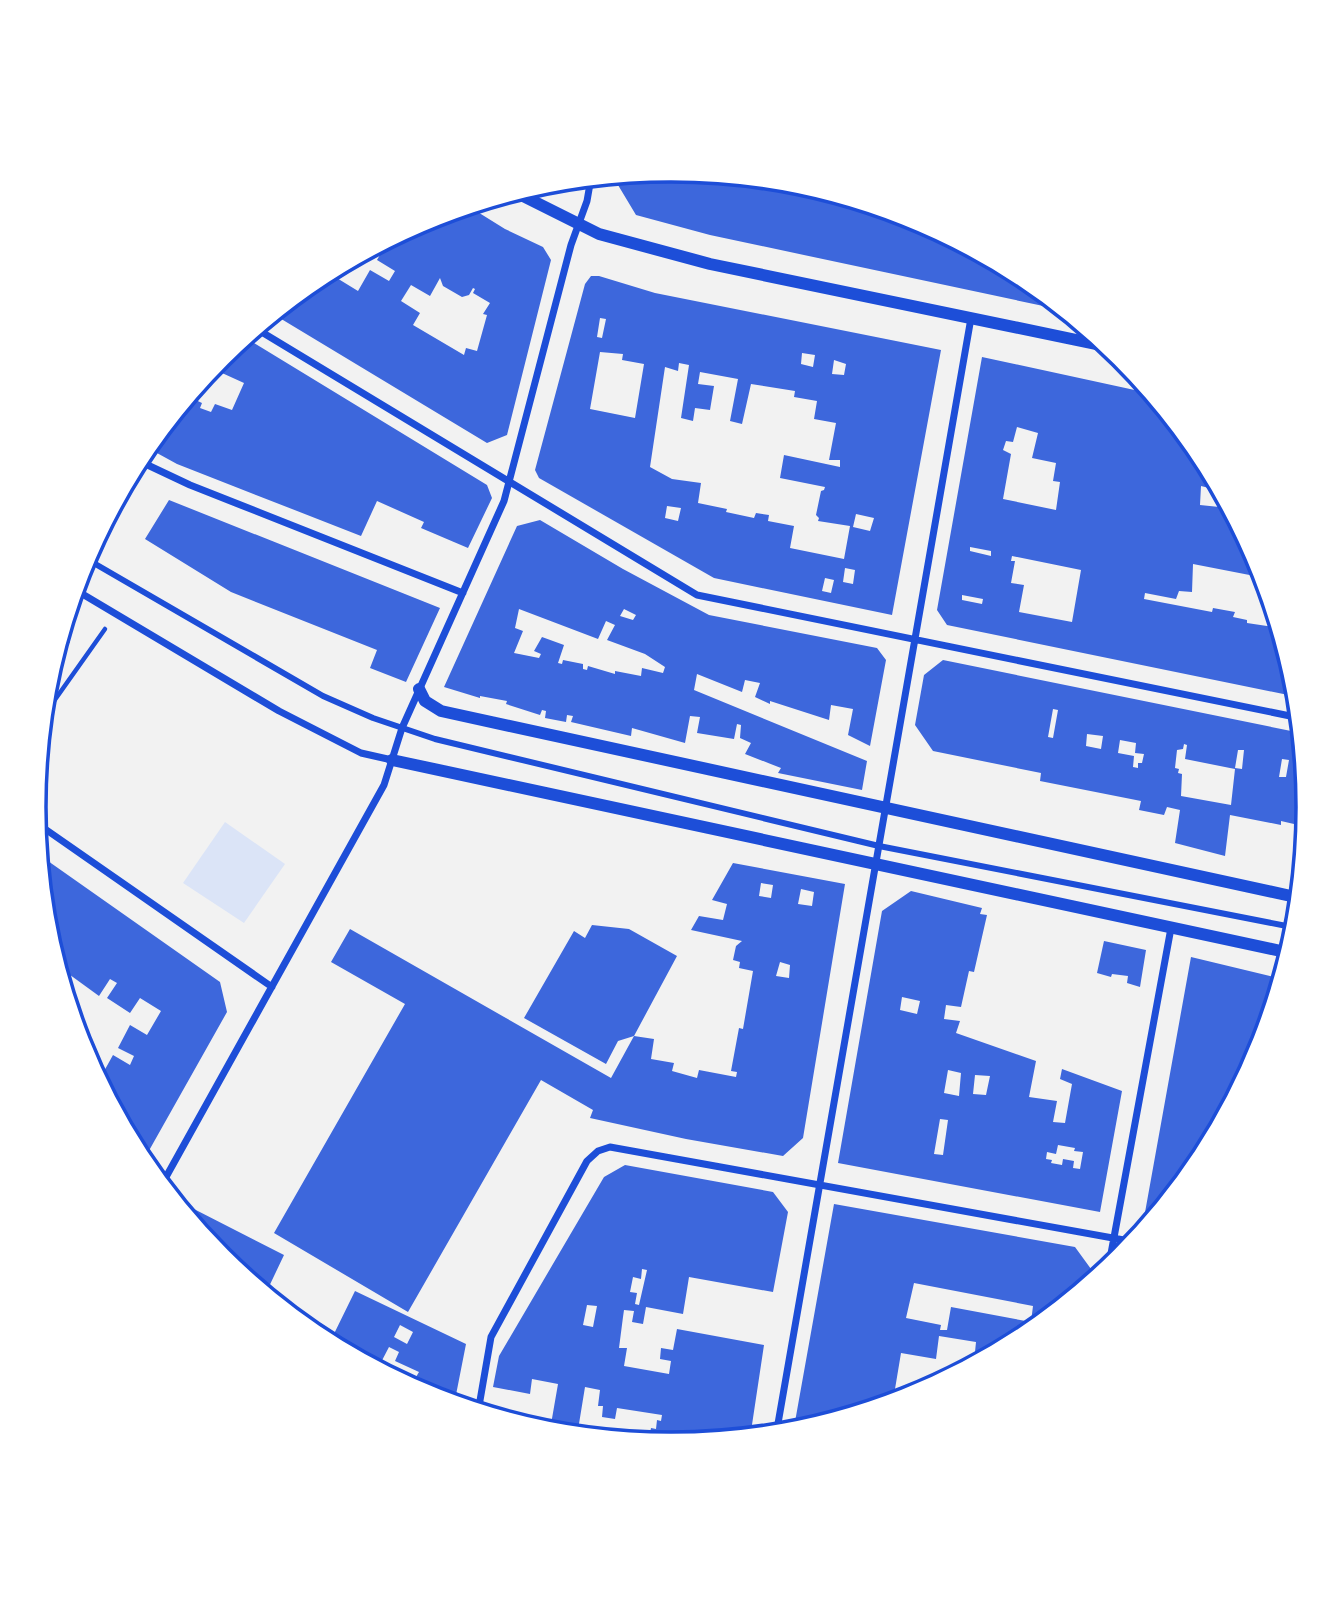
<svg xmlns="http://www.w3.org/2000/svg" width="1342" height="1615" viewBox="0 0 1342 1615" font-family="'Playfair Display',serif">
<rect width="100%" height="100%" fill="#f2f2f2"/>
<path fill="#dbe4f7" d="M225,822L285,864L244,923L183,883Z"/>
<path fill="#3d67dc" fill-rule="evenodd" d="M671,170L781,181L780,189L847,203L848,198L915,218L1026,277L1067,311L710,235L636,215L618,185L621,175Z
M468,206L505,229L543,247L551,260L507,435L487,443L278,317L286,302L327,272L358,291L370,270L389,281L395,271L377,260L389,239L427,218ZM440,278L443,286L462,297L469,295L473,288L475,289L473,293L490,303L483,314L487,315L477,351L466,348L464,355L413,325L420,313L401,301L411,285L430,296Z
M591,276H599L655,293L941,350L892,615L714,578L539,478L535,470L585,284ZM600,318L606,319L602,338L597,337ZM600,352L623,354L622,360L644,364L635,418L590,409ZM802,353L815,355L813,367L801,364ZM834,360L846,364L844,375L832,374ZM679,363L689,365L681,418L693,421L695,408L710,410L714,386L698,384L700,372L738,379L730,421L742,424L751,384L795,391L794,397L817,401L814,419L836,423L829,460H840V467L784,455L780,478L825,487L824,490L821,491L816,515L819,518L818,521L850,526L844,559L790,548L794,526L768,521L769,515L756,513L754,518L726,512L727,509L698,503L701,483L672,479L650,467L665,367L678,371ZM667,506L681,508L678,521L665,518ZM856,514L874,518L870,531L853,527ZM845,568L855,570L853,584L843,582ZM825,578L834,580L831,593L822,591Z
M244,337L487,485L492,498L468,548L421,528L424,522L377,501L361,536L177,464L146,447L187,396L202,403L200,408L211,412L215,404L232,410L244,383L211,368L220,356Z
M982,357L1153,394L1201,454L1221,491L1201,486L1200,505L1229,508V505L1260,564L1265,578L1193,564L1192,592L1179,591L1176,599L1145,593L1144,599L1212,612L1213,608L1235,612L1233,617L1247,620V623L1280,628L1278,640L1284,641L1297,683L1298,697L947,625L937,610ZM1017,427L1038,433L1032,458L1056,463L1053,481L1060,482L1056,510L1003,499L1011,454L1003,450L1006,441L1013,442ZM970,547L991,551V556L970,551ZM1012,556L1081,570L1072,622L1019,612L1024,585L1011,583L1015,561H1011ZM962,595L983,599L982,604L962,600Z
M169,500L440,608L406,682L370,668L377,650L231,592L145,539Z
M540,520L623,569L709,615L877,648L886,660L870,746L848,735L853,709L831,705L829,720L770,701V704L755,697L760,683L745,680L742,692L697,674L694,690L867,761L862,790L778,773L781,768L745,754L751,743L740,738L741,725L737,724L734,739L697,733L700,717L690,716L685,743L632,728L631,736L571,722L573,716L567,715L566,722L545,718L546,711L542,710L540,715L506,704L507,701L480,696V698L444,687L517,526ZM519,609L598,639L606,621L615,625L607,640L645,654L665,667L663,673L642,668L641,676L615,671V674L588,666L587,670L583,669V664L563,660L562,664L558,663L564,645L542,637L534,651L541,654L539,658L514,653L523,631L515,628ZM624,609L636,615L633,620L620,616Z
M66,616L70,642L50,668V667Z
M943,660L1301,733L1309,808L1307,827L1281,821V825L1230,815L1225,856L1175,843L1180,810L1167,807L1164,815L1139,810L1141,801L1040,781L1041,773L933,751L915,725L924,675ZM1053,709L1058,710L1053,738L1048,737ZM1087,734L1103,736L1101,749L1086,746ZM1120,740L1136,743L1135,753L1144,754L1142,763H1138V768L1133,767L1134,756L1118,753ZM1184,744L1187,745L1185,759L1235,769L1231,805L1181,796L1182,774L1178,773L1179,769L1175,768L1177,750L1183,749ZM1238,750H1244L1242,769L1235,768ZM1282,759L1289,760L1286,777H1279Z
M38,854L220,982L227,1012L142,1163L98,1082L113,1055L130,1065L134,1056L118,1048L130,1025L147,1035L161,1011L140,998L130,1013L107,998L117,983L110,979L99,996L55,964L51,951L58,942L50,937L48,940L45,932Z
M733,863L845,884L803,1138L783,1156L686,1139L590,1118L593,1110L541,1080L408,1312L274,1233L405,1004L331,962L350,929L611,1078L634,1036L618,1041L606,1064L524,1018L574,931L585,938L592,925L629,929L677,956L634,1036L654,1039L651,1059L674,1063L672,1071L697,1078L699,1070L736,1077L737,1072L731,1071L739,1028L743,1029L753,971L739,968L740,962L733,960L736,946L742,941L691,930L699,916L723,920L727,904L712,900ZM761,883L773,885L771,898L759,896ZM801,889L814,892L812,906L798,904ZM780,962L790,965L789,978L776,976Z
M911,891L982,908L980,914L987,915L974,972L969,971L961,1007L946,1005L944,1019L960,1021L956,1033L1036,1061L1029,1097L1057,1101L1053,1122L1065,1123L1072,1084L1060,1079L1062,1069L1122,1091L1100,1212L838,1163L882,911ZM902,997L920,1001L917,1014L900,1010ZM948,1070L961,1073L959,1096L944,1093ZM975,1075L990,1076L986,1095L973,1094ZM940,1119L948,1120L943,1155L934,1154ZM1058,1145L1075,1148L1074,1151L1083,1152L1080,1169L1073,1168L1074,1161L1063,1159L1062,1165L1051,1163L1052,1160L1046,1159L1047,1152L1056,1154Z
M1104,941L1146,950L1140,987L1127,983L1128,976L1112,974L1111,977L1097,973Z
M1191,957L1282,979L1260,1052L1201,1162L1154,1220L1144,1218Z
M625,1165L773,1192L788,1212L773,1292L689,1277L683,1314L646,1307L643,1324L632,1322L634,1311L624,1310L623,1317L619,1348H627L624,1366L669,1374L671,1361L660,1359L661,1348L673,1350L677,1329L764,1345L750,1438L671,1445L648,1443L651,1428L656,1429L657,1420L661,1421L662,1415L617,1408L615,1419L602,1417L603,1406H598L600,1390L585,1387L577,1436L546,1433L540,1431V1428L550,1430L558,1384L532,1379L530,1394L493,1387L499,1356L604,1177ZM642,1269L647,1270L639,1305L635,1304L637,1293L630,1292L633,1277L641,1279ZM587,1305L597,1306L593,1327L583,1325Z
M834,1204L1075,1247L1091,1269L1088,1287L1025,1338L985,1359L986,1354L975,1352L976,1342L939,1336L936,1359L901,1353L895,1389L922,1393L793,1433ZM914,1283L1033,1306L1031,1322L951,1307L947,1330H940L941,1325L906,1318Z
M190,1207L284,1255L265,1295L220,1258L185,1216Z
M355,1291L466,1344L454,1405L427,1397L410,1387L419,1372L395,1361L399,1352L389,1347L377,1370L364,1363L366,1359L356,1354L354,1358L329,1344ZM400,1325L413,1332L407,1344L394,1337Z"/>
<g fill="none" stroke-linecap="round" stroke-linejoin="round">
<path stroke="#1d4ed8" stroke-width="4.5" d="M42,718L105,629"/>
<path stroke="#1d4ed8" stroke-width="6" d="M85,558L323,696L373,718L435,739L879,846L1297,928"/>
<path stroke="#1d4ed8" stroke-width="7" d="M255,328L697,595L1300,718
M137,460L190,485L463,593
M74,589L279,711L361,753L392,760
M35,822L272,987
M161,1186L384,785L402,728L504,501L571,245L587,201L591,178
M1108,1270L1171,928
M478,1412L491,1337L587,1161L598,1151L610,1147L1135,1242
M776,1435L971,318"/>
<path stroke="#1d4ed8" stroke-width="12" d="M515,192L599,234L710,264L1110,347
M419,689L425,701L441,711L1300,898
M392,760L1290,953"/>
</g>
<path d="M0 0H1342V1615H0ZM46 807a625 625 0 1 1 1250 0a625 625 0 1 1-1250 0Z" fill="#fff" fill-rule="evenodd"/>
<path fill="none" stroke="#1d4ed8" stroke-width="3.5" d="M46 807a625 625 0 1 1 1250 0a625 625 0 1 1-1250 0Z"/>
</svg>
